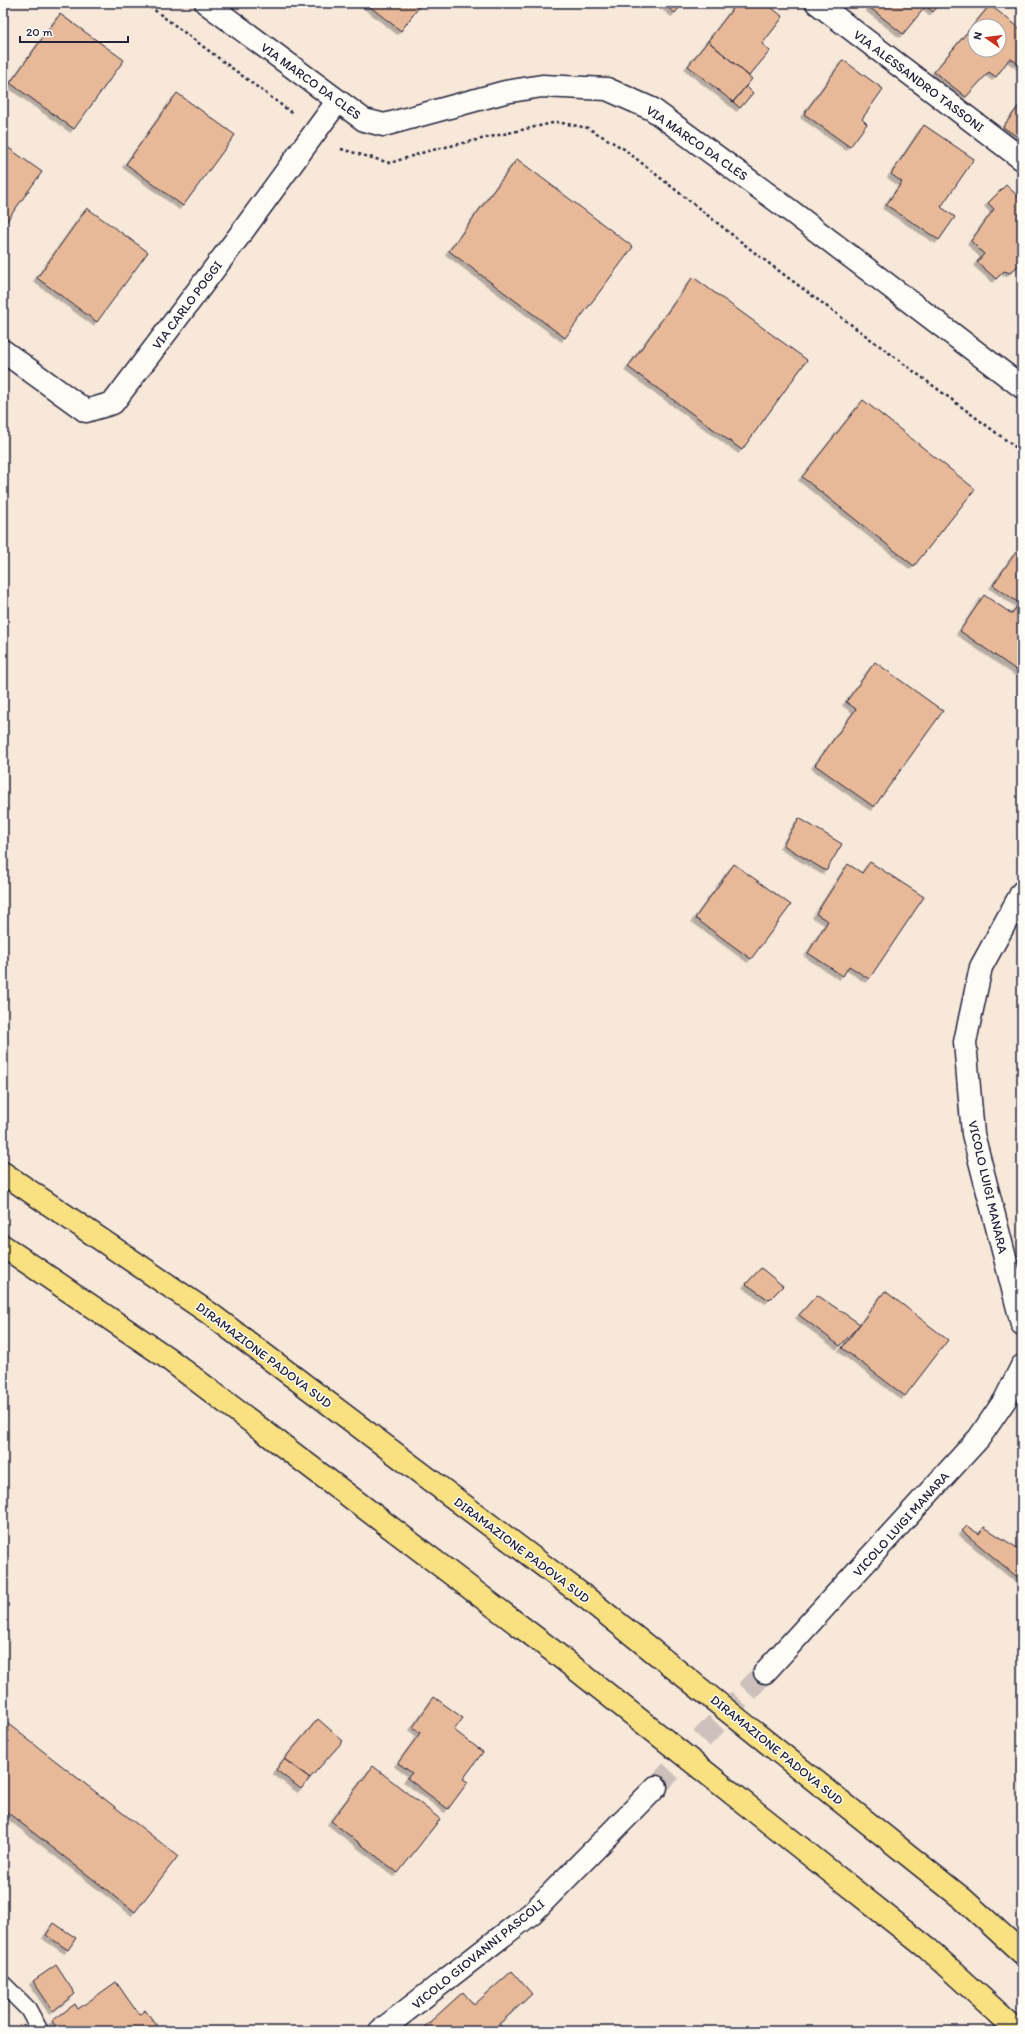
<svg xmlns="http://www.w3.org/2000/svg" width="1025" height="2034" viewBox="0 0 1025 2034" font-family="Itim,sans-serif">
<defs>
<filter id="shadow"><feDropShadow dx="-3.5" dy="3.5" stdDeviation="0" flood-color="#0004"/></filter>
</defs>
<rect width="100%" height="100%" fill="#f7e8da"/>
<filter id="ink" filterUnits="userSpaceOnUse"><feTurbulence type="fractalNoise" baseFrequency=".025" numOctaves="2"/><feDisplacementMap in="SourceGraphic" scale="8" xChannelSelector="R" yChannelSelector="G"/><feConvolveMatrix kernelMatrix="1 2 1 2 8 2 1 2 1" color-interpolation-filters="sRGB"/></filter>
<g filter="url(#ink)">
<path fill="#e8b998" stroke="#22223b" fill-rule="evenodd" filter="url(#shadow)" d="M365,3H422L401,31Z
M662,3H683L675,13Z
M737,3H766L783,17L762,44L770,51L749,76L708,41Z
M872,3H940L933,12L926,6L903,34L869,7Z
M990,5L1022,30V64L1021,66L1010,58L996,77L989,72L966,97L934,72ZM975,26H999V50H975Z
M60,14L124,60L74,129L10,83Z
M708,41L752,79L733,102L688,66Z
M843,60L883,89L862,119L867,124L850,147L804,114Z
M746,86L753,93L740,108L733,102Z
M177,93L235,135L183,206L126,164Z
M1022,102V140L1003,127Z
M924,125L974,159L941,207L955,217L939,240L886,205L902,182L891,174Z
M3,144L42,172L3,226Z
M517,159L633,247L565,338L449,251Z
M1006,185L1022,200V243L1020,246L1022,248V262L1010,273L1004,271L996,279L977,262L984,254L971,241L994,209L988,203Z
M87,208L148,252L97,322L37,278Z
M693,277L807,360L742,450L628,367Z
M863,400L975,489L914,566L802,477Z
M1016,552L1022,556V674L960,631L984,595L1012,614L1019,603L993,585Z
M875,662L943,711L874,807L815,765L856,709L846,702Z
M799,818L842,844L826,871L783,845Z
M870,862L924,897L869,979L849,966L843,976L808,953L828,921L816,914L848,864L862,873Z
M734,864L791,905L751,959L695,918Z
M761,1268L783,1286L769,1300L746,1284Z
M885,1291L948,1340L905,1396L842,1348Z
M817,1295L860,1324L840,1346L799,1315Z
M967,1526L979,1534L984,1527L1022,1551V1581L962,1531Z
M434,1697L463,1718L454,1730L483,1752L463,1779L468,1782L448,1809L407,1778L412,1773L398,1763L420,1733L413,1727Z
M318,1719L343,1741L310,1778L284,1759Z
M3,1720L178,1856L135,1912L3,1809Z
M284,1759L310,1778L301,1789L276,1770Z
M373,1766L440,1819L398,1873L331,1821Z
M54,1923L76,1938L68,1950L46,1935Z
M56,1965L75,1994L53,2011L33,1981Z
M512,1971L532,1994L499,2024L506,2031H420L463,1992L474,2005Z
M116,1982L139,2015L145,2010L161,2031H59L52,2021L75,2004L78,2009Z"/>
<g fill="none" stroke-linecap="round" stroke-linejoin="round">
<path stroke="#ccc0ba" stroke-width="22" stroke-dasharray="22 11" stroke-linecap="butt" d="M656,1787L765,1672"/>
<defs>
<path id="lane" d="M3,1984L28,2009L40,2031"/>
<path id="street" d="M206,3L364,120L384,125L505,92L542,86L607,89L652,109L792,212L1022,387
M817,3L1022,159
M3,351L86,411L113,403L242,232L337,102
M1022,892L981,967L965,1042L973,1134L1022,1324
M765,1672L979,1438L1005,1400L1022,1366
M380,2031L532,1913L656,1787"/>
<path id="highway" d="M3,1173L209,1313L589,1600L963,1899L1022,1953
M3,1246L166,1357L553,1651L928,1949L1018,2031"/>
</defs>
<use href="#lane" stroke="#22223b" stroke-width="19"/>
<use href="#street" stroke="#22223b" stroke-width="25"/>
<use href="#highway" stroke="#22223b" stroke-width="25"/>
<path stroke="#22223b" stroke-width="2.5" stroke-dasharray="3 3" stroke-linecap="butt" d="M145,3L292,113
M341,149L390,163L428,151L557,122L588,128L624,149L759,256L1022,452"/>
<use href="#lane" stroke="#fdfcf7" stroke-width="16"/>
<use href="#street" stroke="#fdfcf7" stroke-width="22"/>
<use href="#highway" stroke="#f9e181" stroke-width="22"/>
</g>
</g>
<g text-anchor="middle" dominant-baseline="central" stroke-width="3" stroke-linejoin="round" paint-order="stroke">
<g font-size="13" fill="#22223b" stroke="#fdfcf7">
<text transform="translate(311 81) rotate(36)">VIA MARCO DA CLES</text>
<text transform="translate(919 81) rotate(37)">VIA ALESSANDRO TASSONI</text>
<text transform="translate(697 143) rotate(35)">VIA MARCO DA CLES</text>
<text transform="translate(187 305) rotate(-53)">VIA CARLO POGGI</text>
<text transform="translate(988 1187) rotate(77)">VICOLO LUIGI MANARA</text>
<text transform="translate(264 1355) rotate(37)">DIRAMAZIONE PADOVA SUD</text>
<text transform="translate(901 1524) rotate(-48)">VICOLO LUIGI MANARA</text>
<text transform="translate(522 1550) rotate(37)">DIRAMAZIONE PADOVA SUD</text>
<text transform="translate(777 1750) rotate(39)">DIRAMAZIONE PADOVA SUD</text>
<text transform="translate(478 1954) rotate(-39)">VICOLO GIOVANNI PASCOLI</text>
</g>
</g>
<rect width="1025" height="2034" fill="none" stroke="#fdfcf7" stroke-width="16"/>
<rect x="8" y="8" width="1009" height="2018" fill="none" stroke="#22223b" stroke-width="1.5" filter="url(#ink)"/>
<g transform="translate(987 38) rotate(284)"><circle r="19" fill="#fdfcf7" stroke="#a5a5ac"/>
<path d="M0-3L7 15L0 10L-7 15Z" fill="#c8321e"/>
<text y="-6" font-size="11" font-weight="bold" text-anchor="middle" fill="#22223b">N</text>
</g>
<path d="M20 36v6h108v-6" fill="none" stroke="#22223b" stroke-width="2"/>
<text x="26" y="36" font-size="12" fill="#22223b" stroke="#fdfcf7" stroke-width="3" paint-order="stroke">20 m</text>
</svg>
